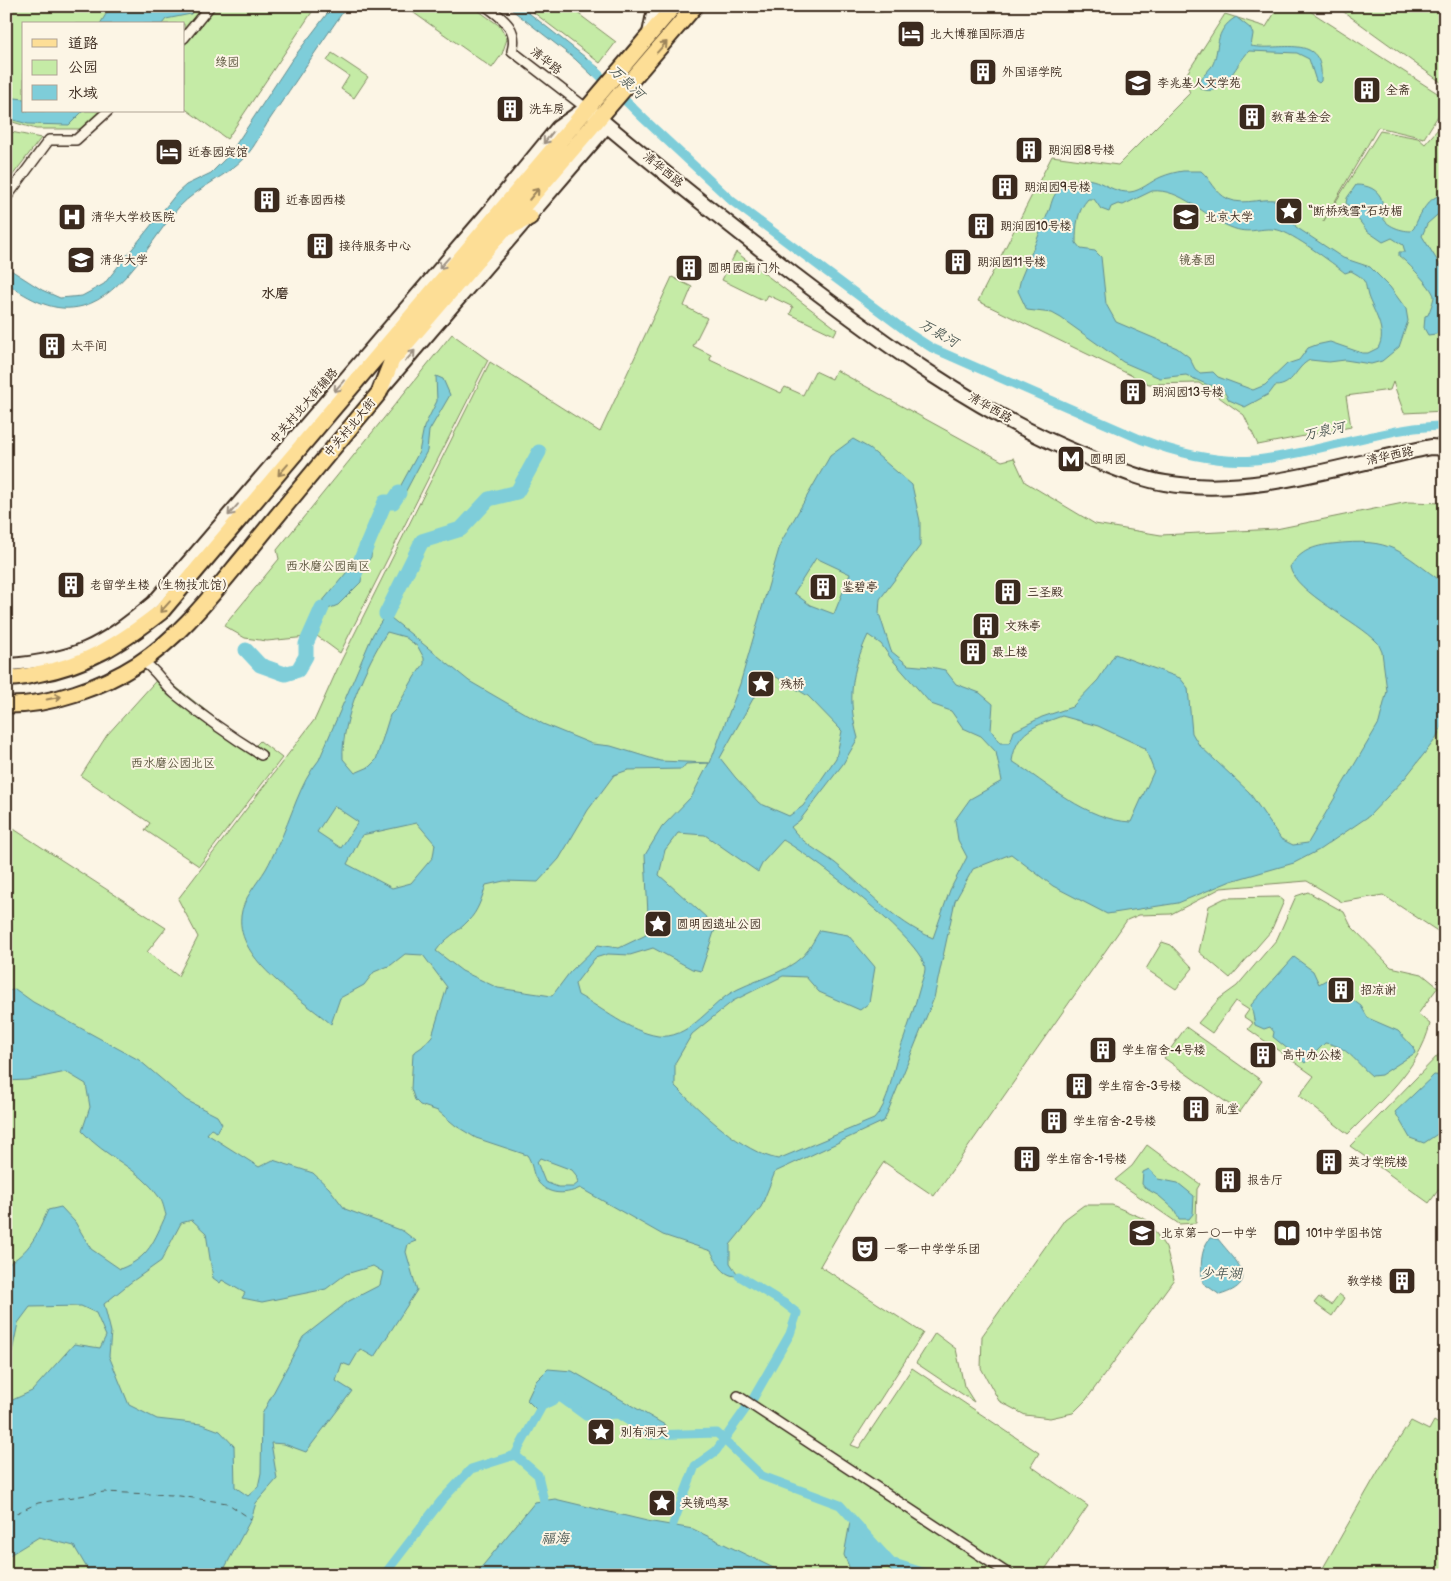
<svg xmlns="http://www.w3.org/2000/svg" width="1451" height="1581" viewBox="0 0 1451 1581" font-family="'Balsamiq Sans','LXGW WenKai TC',sans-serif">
<rect width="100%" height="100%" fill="#fcf5e5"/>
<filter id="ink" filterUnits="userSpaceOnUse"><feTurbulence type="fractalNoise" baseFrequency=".02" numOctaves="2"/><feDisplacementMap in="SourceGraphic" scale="10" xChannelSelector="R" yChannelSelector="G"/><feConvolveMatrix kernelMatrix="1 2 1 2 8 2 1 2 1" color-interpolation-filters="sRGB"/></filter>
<g filter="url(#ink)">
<path fill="#c5eba6" stroke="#808a62" d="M6,6H206L184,29V24H24V111H101L82,129H36L6,120Z
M214,6H316L227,139L184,108V46Z
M404,6H472L500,26L507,39L502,54L492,68Z
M525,6H568L616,42L600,63Z
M860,6H901C885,12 875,16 860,6Z
M1279,6H1302L1445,98V105L1424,138L1378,127L1323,222L1380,131L1418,138L1425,144L1445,121V411L1404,413L1393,382L1390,390L1346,396L1351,427L1258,445L1244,415L1199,383L1149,384L978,301L1052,156L1118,165L1190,93L1184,78L1225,14L1266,27Z
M1336,6H1445V85L1337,7Z
M332,53L368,77L354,98L341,89L349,76L327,61Z
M6,131L41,138L6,184Z
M736,252L837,329L834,335L790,314L793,307L768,295L765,301L722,280Z
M672,277L692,287L684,306L707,318L693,346L711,355L710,360L781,393L785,387L803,395L815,371L832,379L836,370L1002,461L1014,458L1025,482L1095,524L1161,535L1276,529L1408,502L1445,503V936L1383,895L1342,902L1307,881L1221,888L1171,914L1139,915L1127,920L934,1196L884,1162L858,1200L820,1266L923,1333L851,1445L859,1448L912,1368L1039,1453L1031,1466L1088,1506L1044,1571L1049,1575H6V824L166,928L147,952L178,976L198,937L178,899L315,719L341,661L490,362L600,432Z
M452,334L488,360L340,653L317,636L267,641L245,638L224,626L279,559L277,550Z
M161,675L253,748L260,741L282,758L199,866L145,830L150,823L81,776L107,735Z
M1308,892L1344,912L1351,926L1391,967L1422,974L1438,987L1418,1014L1430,1024C1419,1070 1380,1101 1348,1134L1299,1096L1314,1076L1248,1029L1253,1023L1244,1017L1249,1010L1235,1001L1212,1033L1198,1023L1219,999L1237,986L1277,939L1296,896Z
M1279,897L1284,901L1271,931L1230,978L1199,952L1209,906L1225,898Z
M1162,942L1171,945L1193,968L1176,989L1146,969Z
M1186,1027L1262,1081L1240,1112L1164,1058Z
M1445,1048V1181L1429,1203L1350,1146Z
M1147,1145L1200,1184L1197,1189L1196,1223L1179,1224L1115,1180L1132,1166Z
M1084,1205H1112L1147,1220L1166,1248L1174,1279L1086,1400L1073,1413L1050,1418L1025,1415L999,1401L981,1368L982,1336L1065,1219Z
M1339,1294L1344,1298L1332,1316L1314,1303L1319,1297L1331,1305Z
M935,1333L956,1349L964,1386L974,1402L916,1363Z
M1411,1421L1429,1430L1434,1421L1445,1428V1575H1319L1380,1468Z"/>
<path fill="#7ecdd9" stroke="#638c8e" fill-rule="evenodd" d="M111,6H145L148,9H160L161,6H197L191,14L166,19L162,24H100Z
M333,6H347C321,43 296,81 270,119C262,131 255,147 245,157C226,177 198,187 179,207C152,238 124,295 83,306C54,314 30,299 6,283V267L42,290L60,298L82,296L104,284L177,193L186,185L211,173L229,155L291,61Z
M507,6H520L599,68L593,76L575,59Z
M1236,17L1250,28L1253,34L1251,46C1279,52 1325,31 1321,81L1319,83L1316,81L1309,59L1297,53L1249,51C1235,65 1223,100 1200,88L1199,81C1203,76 1208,71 1212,66C1221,49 1212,32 1236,17Z
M6,97L24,99V111H83L69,125L28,124L6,118Z
M1183,171H1201C1211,179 1215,193 1228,199C1246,207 1265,195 1283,202L1296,227L1343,258L1370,267L1390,287L1406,309L1408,321L1399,347L1382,361L1371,364L1345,360L1329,362L1310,360C1295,367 1294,386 1275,386L1269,394L1245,407L1229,400L1222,388L1219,386L1208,385L1186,375L1160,378L1123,362L1061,318L1052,313L1027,310L1018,291L1021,278L1050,208C1053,196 1056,190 1067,184C1096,169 1105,193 1130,192C1141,191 1151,181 1161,177C1168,174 1176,172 1183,171ZM1152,191C1181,188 1205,217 1230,227C1251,236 1260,226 1278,230C1292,233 1333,263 1345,273L1351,271C1356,274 1361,276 1364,281C1367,286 1366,290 1368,296C1373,311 1388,331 1378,348L1368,353H1362L1330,342L1316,345L1308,348L1299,360L1287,364L1265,385L1253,390L1218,377L1213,372L1200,373L1195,369L1189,357L1177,348L1116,322L1106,304L1101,257L1095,251L1081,249L1076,243C1076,226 1077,211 1088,199H1094L1101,209L1109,212L1111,207L1118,204L1123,205Z
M1356,185C1367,185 1379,189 1382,201C1383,205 1380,209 1381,213C1383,225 1400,231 1411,231L1414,228C1420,214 1428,196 1445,194V208L1427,224L1422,236L1445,273V327L1436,334L1428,335L1424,328L1425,316L1428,315C1430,310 1434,300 1434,296C1432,287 1407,262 1399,256V252H1405L1403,245L1392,238L1383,242L1367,231L1346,203L1347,198Z
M436,376L443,379L450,395L429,431L427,451L399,504L387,509L374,533L371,557L362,570L361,582L338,605L328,609L316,625L312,624L321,603L362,554L363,543L386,500L394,498L419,452L424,427L437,401Z
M853,439L869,448L912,485L920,521V546L880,599L879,613L891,651L908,665L931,667L945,670L956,684L980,693L993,704L991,730L1000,743H1010L1014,731L1042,717L1072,707L1098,680L1115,654L1180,678L1188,688L1192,733L1199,745L1249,792L1281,839L1293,845L1308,843L1379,723L1387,691L1382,652L1378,643C1358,621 1295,593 1290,567C1301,550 1314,546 1332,544C1393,537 1399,551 1445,584V700L1442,726L1435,740L1405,778L1369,816L1319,850L1294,863L1231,881L1178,903L1107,914L1053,886L1011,854L973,869L955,901L934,998L884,1121L775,1172L761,1207L730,1245V1263L739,1276C723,1277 718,1264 711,1251L663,1235L580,1188C564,1196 544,1195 535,1177C532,1170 532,1162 527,1155L476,1138L456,1126L438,1111L420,1105L415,1100L411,1089L413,1053L422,1047L432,1036L447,987L423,955L405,954L391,965L374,972L364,985L340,998L331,1024C302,999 236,961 241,916C243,898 257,884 266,869C270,862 274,853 278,845C292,817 299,784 319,760L373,634L386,614L469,681L543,724L592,744L611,746L660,761L710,763L740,684L781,542L830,456ZM816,558L850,574L834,614L810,605L794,593ZM387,632L405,637L418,647L424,658V664L415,676L396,709L390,715L376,760L369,767L355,773L343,759C341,721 366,664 387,632ZM868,635L881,644L890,657L931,704L951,711L963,728L981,736L996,752L1002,781L970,799L955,820L958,840L967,857L950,890L933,938C894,922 867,889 835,863C819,851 803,844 791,827L800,820L843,764L858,738C847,700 851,671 868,635ZM768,672L808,696L842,731L836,758L803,806L789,816L759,803L735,777L720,758ZM1062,716L1098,726L1145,748L1154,771L1131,822C1086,820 1048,784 1012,761C1017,730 1035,726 1062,716ZM709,763L692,796L662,827L645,855L648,915L646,935L619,948L598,945L570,972L552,996L498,988L462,971L436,951C445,938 458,932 468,921C478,912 482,897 486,885L504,881L538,882L559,859L588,810L614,775L628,770L682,769L686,764ZM334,806L358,822L341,848L317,832ZM417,823L435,844L433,857L411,883L392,888L347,864L362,835ZM678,833L705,835L758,872L763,862L783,840C809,855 925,941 925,969C925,974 921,982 920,987C914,1009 907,1031 899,1052C891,1074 890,1103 874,1119L778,1159C742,1152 701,1112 675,1086V1063L692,1034L733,1001L783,976L806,977L819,992L860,1010L869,1003L875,967L848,935L820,930C815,938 810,949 803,956C783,975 752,980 729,994C708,1008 687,1040 658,1036C628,1031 604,1009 578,995L575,984L595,958L608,954L630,955L653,948L692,969L701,971L716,926L659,875L665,850ZM540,1158L572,1170L576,1175L578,1183L573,1187H558L545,1182L537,1162Z
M1294,957L1313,971L1319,984L1326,980L1361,1006L1368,1018L1398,1031L1413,1047L1415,1053L1381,1075L1372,1076C1355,1062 1348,1046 1325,1043L1305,1063L1273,1037L1274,1032L1270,1027L1264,1029L1255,1025L1251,1005Z
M15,989L33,1002L139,1060L186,1100L217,1116L222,1124L217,1132L211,1129L207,1134L259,1167L273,1160L313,1173L329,1188L345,1209L403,1231L416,1241L408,1244L406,1252L417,1290L374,1357L360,1349L350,1366L342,1363L336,1381L352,1391L306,1452L284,1444L271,1443L277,1479L256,1503L251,1519L221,1575H91L74,1546L39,1537L8,1556L6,1560V1403L32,1391L74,1344L100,1348L106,1336L96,1313L81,1306L30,1307L18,1323L12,1352L6,1360V1265C30,1252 37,1235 48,1210L61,1207L75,1222L91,1249L120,1269C149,1258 154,1241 166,1215C164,1209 163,1201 159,1197C140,1168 104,1157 82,1131L90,1107L86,1084L66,1072L27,1080L6,1081V992ZM192,1220L206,1233L213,1278L220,1283L222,1280L245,1293L242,1298L262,1302L326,1289L346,1274L373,1266L383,1272L380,1285L349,1301L303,1337L262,1414L261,1473L258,1487L248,1496L235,1487L234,1446L220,1431L201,1424L157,1419L129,1405L109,1356L111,1332L104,1304L130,1283L161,1261L181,1223Z
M1434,1075L1445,1076V1129L1424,1143L1410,1138L1395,1112Z
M1149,1169L1158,1179L1178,1183L1194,1196L1193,1214L1189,1219H1179L1174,1209L1159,1196L1145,1188L1142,1184L1143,1172Z
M1210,1238L1218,1239C1235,1261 1263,1282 1220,1295L1203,1283C1200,1268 1200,1250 1210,1238Z
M548,1369L572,1371L665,1425V1435H650L618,1414L586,1416L560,1397L542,1405L538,1411L527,1400L536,1381Z
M555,1499L647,1521L693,1529L788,1575H475L535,1502Z
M853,1520L891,1562L932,1575H894L888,1567L866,1571L850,1569L844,1555L850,1522Z"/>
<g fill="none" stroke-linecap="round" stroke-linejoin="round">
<path stroke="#7ecdd9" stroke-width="9" d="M588,64L644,119L732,201L910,334L932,348L1140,439C1174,452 1217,463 1255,460C1288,457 1322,447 1355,440C1386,433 1413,426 1445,426
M515,1455L538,1475L544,1501
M673,1524L695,1466L716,1451L754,1397L790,1334L797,1313L784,1303L739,1276
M384,1575L441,1501L471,1469L515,1455L542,1406L560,1397L586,1416L618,1414L650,1435L717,1433L762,1476L840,1505L891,1562L932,1575"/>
<path stroke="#7ecdd9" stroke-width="15" d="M354,576L385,502H393L399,493
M386,614L422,541L461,529L489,499L517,492L539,452
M246,650L260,665L285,674L298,670L306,656V644L322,608"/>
<path stroke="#4f5b56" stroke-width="1" stroke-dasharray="6 5" stroke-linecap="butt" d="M6,1518L38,1503L104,1492L173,1495L227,1503L251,1519"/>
<defs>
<path id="minor" d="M486,6C502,18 519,28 512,51L586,108
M184,38L210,6
M6,198L49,140H76L108,111
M142,661C155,668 163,684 175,694C202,716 232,737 261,755
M738,1396L1010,1575"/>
<path id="tertiary" d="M648,36L654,6
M384,387L608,126
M6,665C76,659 99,647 153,602L490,209L557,127L580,111"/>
<path id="secondary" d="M590,111C655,166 722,219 789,271C882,342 978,414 1087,457C1111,466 1139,479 1165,483C1252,498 1346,464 1431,447L1445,448"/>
<path id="primary" d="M508,228L530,217
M6,678C16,679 27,676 37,674C88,665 121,643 161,612L674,6
M6,705C50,706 102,687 138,664C183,635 217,588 251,548C293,496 336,445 379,393L392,360L695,6"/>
</defs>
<use href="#minor" stroke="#3b2a1e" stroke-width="12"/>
<use href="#tertiary" stroke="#3b2a1e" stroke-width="15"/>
<use href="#secondary" stroke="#3b2a1e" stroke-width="18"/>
<use href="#primary" stroke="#3b2a1e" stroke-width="19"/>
<use href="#minor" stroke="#fcf5e5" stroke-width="9"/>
<use href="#tertiary" stroke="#fcf5e5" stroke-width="11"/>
<use href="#secondary" stroke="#fcf5e5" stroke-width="14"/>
<use href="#primary" stroke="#fdde96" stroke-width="15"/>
</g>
<defs><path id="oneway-shaft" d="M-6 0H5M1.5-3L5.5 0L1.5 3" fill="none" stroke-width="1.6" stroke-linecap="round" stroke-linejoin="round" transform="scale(1.25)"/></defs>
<g stroke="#9c845a">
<use href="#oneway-shaft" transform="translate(662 47) rotate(-48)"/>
<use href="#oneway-shaft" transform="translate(534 194) rotate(-50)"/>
<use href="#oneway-shaft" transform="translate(283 470) rotate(131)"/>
<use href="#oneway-shaft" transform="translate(165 607) rotate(132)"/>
<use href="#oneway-shaft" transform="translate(54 698) rotate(-12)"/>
</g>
<g stroke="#9c9082">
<use href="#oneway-shaft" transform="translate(548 138) rotate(129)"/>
<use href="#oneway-shaft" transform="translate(444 263) rotate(131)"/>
<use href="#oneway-shaft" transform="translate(410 356) rotate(-49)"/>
<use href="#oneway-shaft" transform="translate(339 386) rotate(131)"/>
<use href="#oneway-shaft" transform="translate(233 510) rotate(131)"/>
</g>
</g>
<defs>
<symbol id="hotel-square" viewBox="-11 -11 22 22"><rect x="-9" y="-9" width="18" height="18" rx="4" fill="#3b2a1e" stroke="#fcf5e5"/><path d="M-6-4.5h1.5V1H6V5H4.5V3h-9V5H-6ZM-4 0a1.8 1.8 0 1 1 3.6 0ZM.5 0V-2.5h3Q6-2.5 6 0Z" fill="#fff"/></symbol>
<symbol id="building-square" viewBox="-11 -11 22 22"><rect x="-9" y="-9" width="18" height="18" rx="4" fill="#3b2a1e" stroke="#fcf5e5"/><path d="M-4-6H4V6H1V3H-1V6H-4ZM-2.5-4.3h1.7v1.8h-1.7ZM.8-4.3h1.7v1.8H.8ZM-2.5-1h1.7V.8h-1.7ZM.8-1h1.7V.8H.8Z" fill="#fff"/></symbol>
<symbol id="university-square" viewBox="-11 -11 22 22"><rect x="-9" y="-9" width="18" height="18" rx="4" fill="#3b2a1e" stroke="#fcf5e5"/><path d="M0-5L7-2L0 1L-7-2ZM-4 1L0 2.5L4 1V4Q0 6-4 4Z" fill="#fff"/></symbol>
<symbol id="sight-square" viewBox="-11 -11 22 22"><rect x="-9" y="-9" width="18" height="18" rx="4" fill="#3b2a1e" stroke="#fcf5e5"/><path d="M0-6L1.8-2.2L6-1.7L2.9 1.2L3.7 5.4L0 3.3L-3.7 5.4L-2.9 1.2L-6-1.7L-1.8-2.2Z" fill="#fff"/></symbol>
<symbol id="hospital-square" viewBox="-11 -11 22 22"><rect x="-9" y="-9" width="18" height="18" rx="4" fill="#3b2a1e" stroke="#fcf5e5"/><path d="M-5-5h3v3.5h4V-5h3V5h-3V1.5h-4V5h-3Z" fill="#fff"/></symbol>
<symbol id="metro-square" viewBox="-11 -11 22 22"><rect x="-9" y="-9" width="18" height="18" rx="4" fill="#3b2a1e" stroke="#fcf5e5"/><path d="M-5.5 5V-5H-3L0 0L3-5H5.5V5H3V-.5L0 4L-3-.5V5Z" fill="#fff"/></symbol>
<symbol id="school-square" viewBox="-11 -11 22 22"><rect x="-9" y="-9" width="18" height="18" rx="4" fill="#3b2a1e" stroke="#fcf5e5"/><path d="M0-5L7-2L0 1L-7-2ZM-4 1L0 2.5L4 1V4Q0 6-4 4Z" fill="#fff"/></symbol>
<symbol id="library-square" viewBox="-11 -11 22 22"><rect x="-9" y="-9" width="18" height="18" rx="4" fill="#3b2a1e" stroke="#fcf5e5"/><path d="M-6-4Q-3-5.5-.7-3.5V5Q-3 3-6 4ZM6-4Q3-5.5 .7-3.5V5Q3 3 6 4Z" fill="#fff"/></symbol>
<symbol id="theatre-square" viewBox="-11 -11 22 22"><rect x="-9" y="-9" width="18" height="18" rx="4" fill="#3b2a1e" stroke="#fcf5e5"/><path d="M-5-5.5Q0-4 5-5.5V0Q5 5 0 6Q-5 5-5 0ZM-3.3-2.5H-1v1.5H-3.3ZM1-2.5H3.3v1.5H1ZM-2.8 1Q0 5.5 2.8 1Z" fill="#fff"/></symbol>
</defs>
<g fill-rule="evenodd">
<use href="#hotel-square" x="895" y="18" width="32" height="32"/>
<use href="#building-square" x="967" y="56" width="32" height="32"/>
<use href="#university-square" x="1122" y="67" width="32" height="32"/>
<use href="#building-square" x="1351" y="74" width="32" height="32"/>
<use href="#building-square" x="494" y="93" width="32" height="32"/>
<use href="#building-square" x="1236" y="101" width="32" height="32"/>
<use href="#building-square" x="1013" y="134" width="32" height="32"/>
<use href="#hotel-square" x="153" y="136" width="32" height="32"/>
<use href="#building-square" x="989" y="171" width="32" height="32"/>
<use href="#building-square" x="251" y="184" width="32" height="32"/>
<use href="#sight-square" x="1273" y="195" width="32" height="32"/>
<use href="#hospital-square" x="56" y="201" width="32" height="32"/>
<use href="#university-square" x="1170" y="201" width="32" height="32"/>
<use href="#building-square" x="965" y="210" width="32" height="32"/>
<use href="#building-square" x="304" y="230" width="32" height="32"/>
<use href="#university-square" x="65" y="244" width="32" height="32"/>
<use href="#building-square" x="942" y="246" width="32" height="32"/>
<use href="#building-square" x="673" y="252" width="32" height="32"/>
<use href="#building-square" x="36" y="330" width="32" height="32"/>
<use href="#building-square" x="1117" y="376" width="32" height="32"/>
<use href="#metro-square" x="1055" y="443" width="32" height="32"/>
<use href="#building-square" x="55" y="569" width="32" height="32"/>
<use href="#building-square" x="807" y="571" width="32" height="32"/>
<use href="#building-square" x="992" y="576" width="32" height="32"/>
<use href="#building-square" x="970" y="610" width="32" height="32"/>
<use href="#building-square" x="957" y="636" width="32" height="32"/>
<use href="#sight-square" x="745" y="668" width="32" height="32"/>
<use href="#sight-square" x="642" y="908" width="32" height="32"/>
<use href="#building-square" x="1325" y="974" width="32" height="32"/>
<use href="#building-square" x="1087" y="1034" width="32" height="32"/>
<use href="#building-square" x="1247" y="1039" width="32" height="32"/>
<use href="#building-square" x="1063" y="1070" width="32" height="32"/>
<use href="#building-square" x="1180" y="1093" width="32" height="32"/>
<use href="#building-square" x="1038" y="1105" width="32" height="32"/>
<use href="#building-square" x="1011" y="1143" width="32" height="32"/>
<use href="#building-square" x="1313" y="1146" width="32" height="32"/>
<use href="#building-square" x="1212" y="1164" width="32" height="32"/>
<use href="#school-square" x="1126" y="1217" width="32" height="32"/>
<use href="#library-square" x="1271" y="1217" width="32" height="32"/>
<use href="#theatre-square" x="849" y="1233" width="32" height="32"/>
<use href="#building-square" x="1386" y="1265" width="32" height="32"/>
<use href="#sight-square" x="585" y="1416" width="32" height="32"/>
<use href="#sight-square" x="646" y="1487" width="32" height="32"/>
</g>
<g text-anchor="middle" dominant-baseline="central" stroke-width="4" stroke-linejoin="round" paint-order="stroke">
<g font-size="12" fill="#3b2a1e" stroke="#fcf5e5" text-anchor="start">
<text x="930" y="34">北大博雅国际酒店</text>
<text x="1002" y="72">外国语学院</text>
<text x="1157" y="83">李兆基人文学苑</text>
<text x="1386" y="90">全斋</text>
<text x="529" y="109">洗车房</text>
<text x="1271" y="117">教育基金会</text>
<text x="1048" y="150">朗润园8号楼</text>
<text x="188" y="152">近春园宾馆</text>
<text x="1024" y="187">朗润园9号楼</text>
<text x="286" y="200">近春园西楼</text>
<text x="1308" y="211">“断桥残雪“石坊楣</text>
<text x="91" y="217">清华大学校医院</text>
<text x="1205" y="217">北京大学</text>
<text x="1000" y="226">朗润园10号楼</text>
<text x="339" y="246">接待服务中心</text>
<text x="100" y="260">清华大学</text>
<text x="977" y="262">朗润园11号楼</text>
<text x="708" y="268">圆明园南门外</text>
<text x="71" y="346">太平间</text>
<text x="1152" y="392">朗润园13号楼</text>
<text x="1090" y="459">圆明园</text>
<text x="90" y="585">老留学生楼（生物技术馆）</text>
<text x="842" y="587">鉴碧亭</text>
<text x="1027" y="592">三圣殿</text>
<text x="1005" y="626">文殊亭</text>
<text x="992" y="652">最上楼</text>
<text x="780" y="684">残桥</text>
<text x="677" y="924">圆明园遗址公园</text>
<text x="1360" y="990">招凉谢</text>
<text x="1122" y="1050">学生宿舍-4号楼</text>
<text x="1282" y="1055">高中办公楼</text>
<text x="1098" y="1086">学生宿舍-3号楼</text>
<text x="1215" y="1109">礼堂</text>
<text x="1073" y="1121">学生宿舍-2号楼</text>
<text x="1046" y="1159">学生宿舍-1号楼</text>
<text x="1348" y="1162">英才学院楼</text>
<text x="1247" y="1180">报告厅</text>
<text x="1161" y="1233">北京第一〇一中学</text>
<text x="1306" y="1233">101中学图书馆</text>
<text x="884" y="1249">一零一中学学乐团</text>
<text x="1383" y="1281" text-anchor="end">教学楼</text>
<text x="620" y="1432">别有洞天</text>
<text x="681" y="1503">夹镜鸣琴</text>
</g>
<g font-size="12" fill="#3b2a1e" stroke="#fcf5e5">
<text transform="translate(546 61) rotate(38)">清华路</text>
<text transform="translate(663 170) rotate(39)">清华西路</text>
<text transform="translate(304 406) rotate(-49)">中关村北大街辅路</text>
<text transform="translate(990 408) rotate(30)">清华西路</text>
<text transform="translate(350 428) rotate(-50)">中关村北大街</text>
<text transform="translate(1390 456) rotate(-12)">清华西路</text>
</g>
<g font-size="12" fill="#575139" stroke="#fcf5e5">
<text x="227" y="62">绿园</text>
<text x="1197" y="260">镜春园</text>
<text x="328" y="566">西水磨公园南区</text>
<text x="173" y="763">西水磨公园北区</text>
</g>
<g font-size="14" font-style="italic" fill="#4f5b56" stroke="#fcf5e5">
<text transform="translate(627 82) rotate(44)">万泉河</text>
<text transform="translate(939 333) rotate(30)">万泉河</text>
<text transform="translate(1324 431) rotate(-12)">万泉河</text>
<text x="1221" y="1273">少年湖</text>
<text x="555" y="1538">福海</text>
</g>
<g font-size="14" font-weight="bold" fill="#3b2a1e" stroke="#fcf5e5">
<text x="275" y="293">水磨</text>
</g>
</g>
<rect width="1451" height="1581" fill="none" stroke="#fcf5e5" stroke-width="25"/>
<rect x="12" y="12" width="1426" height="1556" fill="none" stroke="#3b2a1e" stroke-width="2" filter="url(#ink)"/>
<rect x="22" y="22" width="162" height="90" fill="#fcf5e5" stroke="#afa495"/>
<rect x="32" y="39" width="25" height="8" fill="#fdde96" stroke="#afa495"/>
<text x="68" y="48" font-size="15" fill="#3b2a1e">道路</text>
<rect x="32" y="60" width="25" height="15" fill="#c5eba6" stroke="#afa495"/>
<text x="68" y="72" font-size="15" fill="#3b2a1e">公园</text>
<rect x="32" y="85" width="25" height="15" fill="#7ecdd9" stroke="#afa495"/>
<text x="68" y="98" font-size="15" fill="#3b2a1e">水域</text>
</svg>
